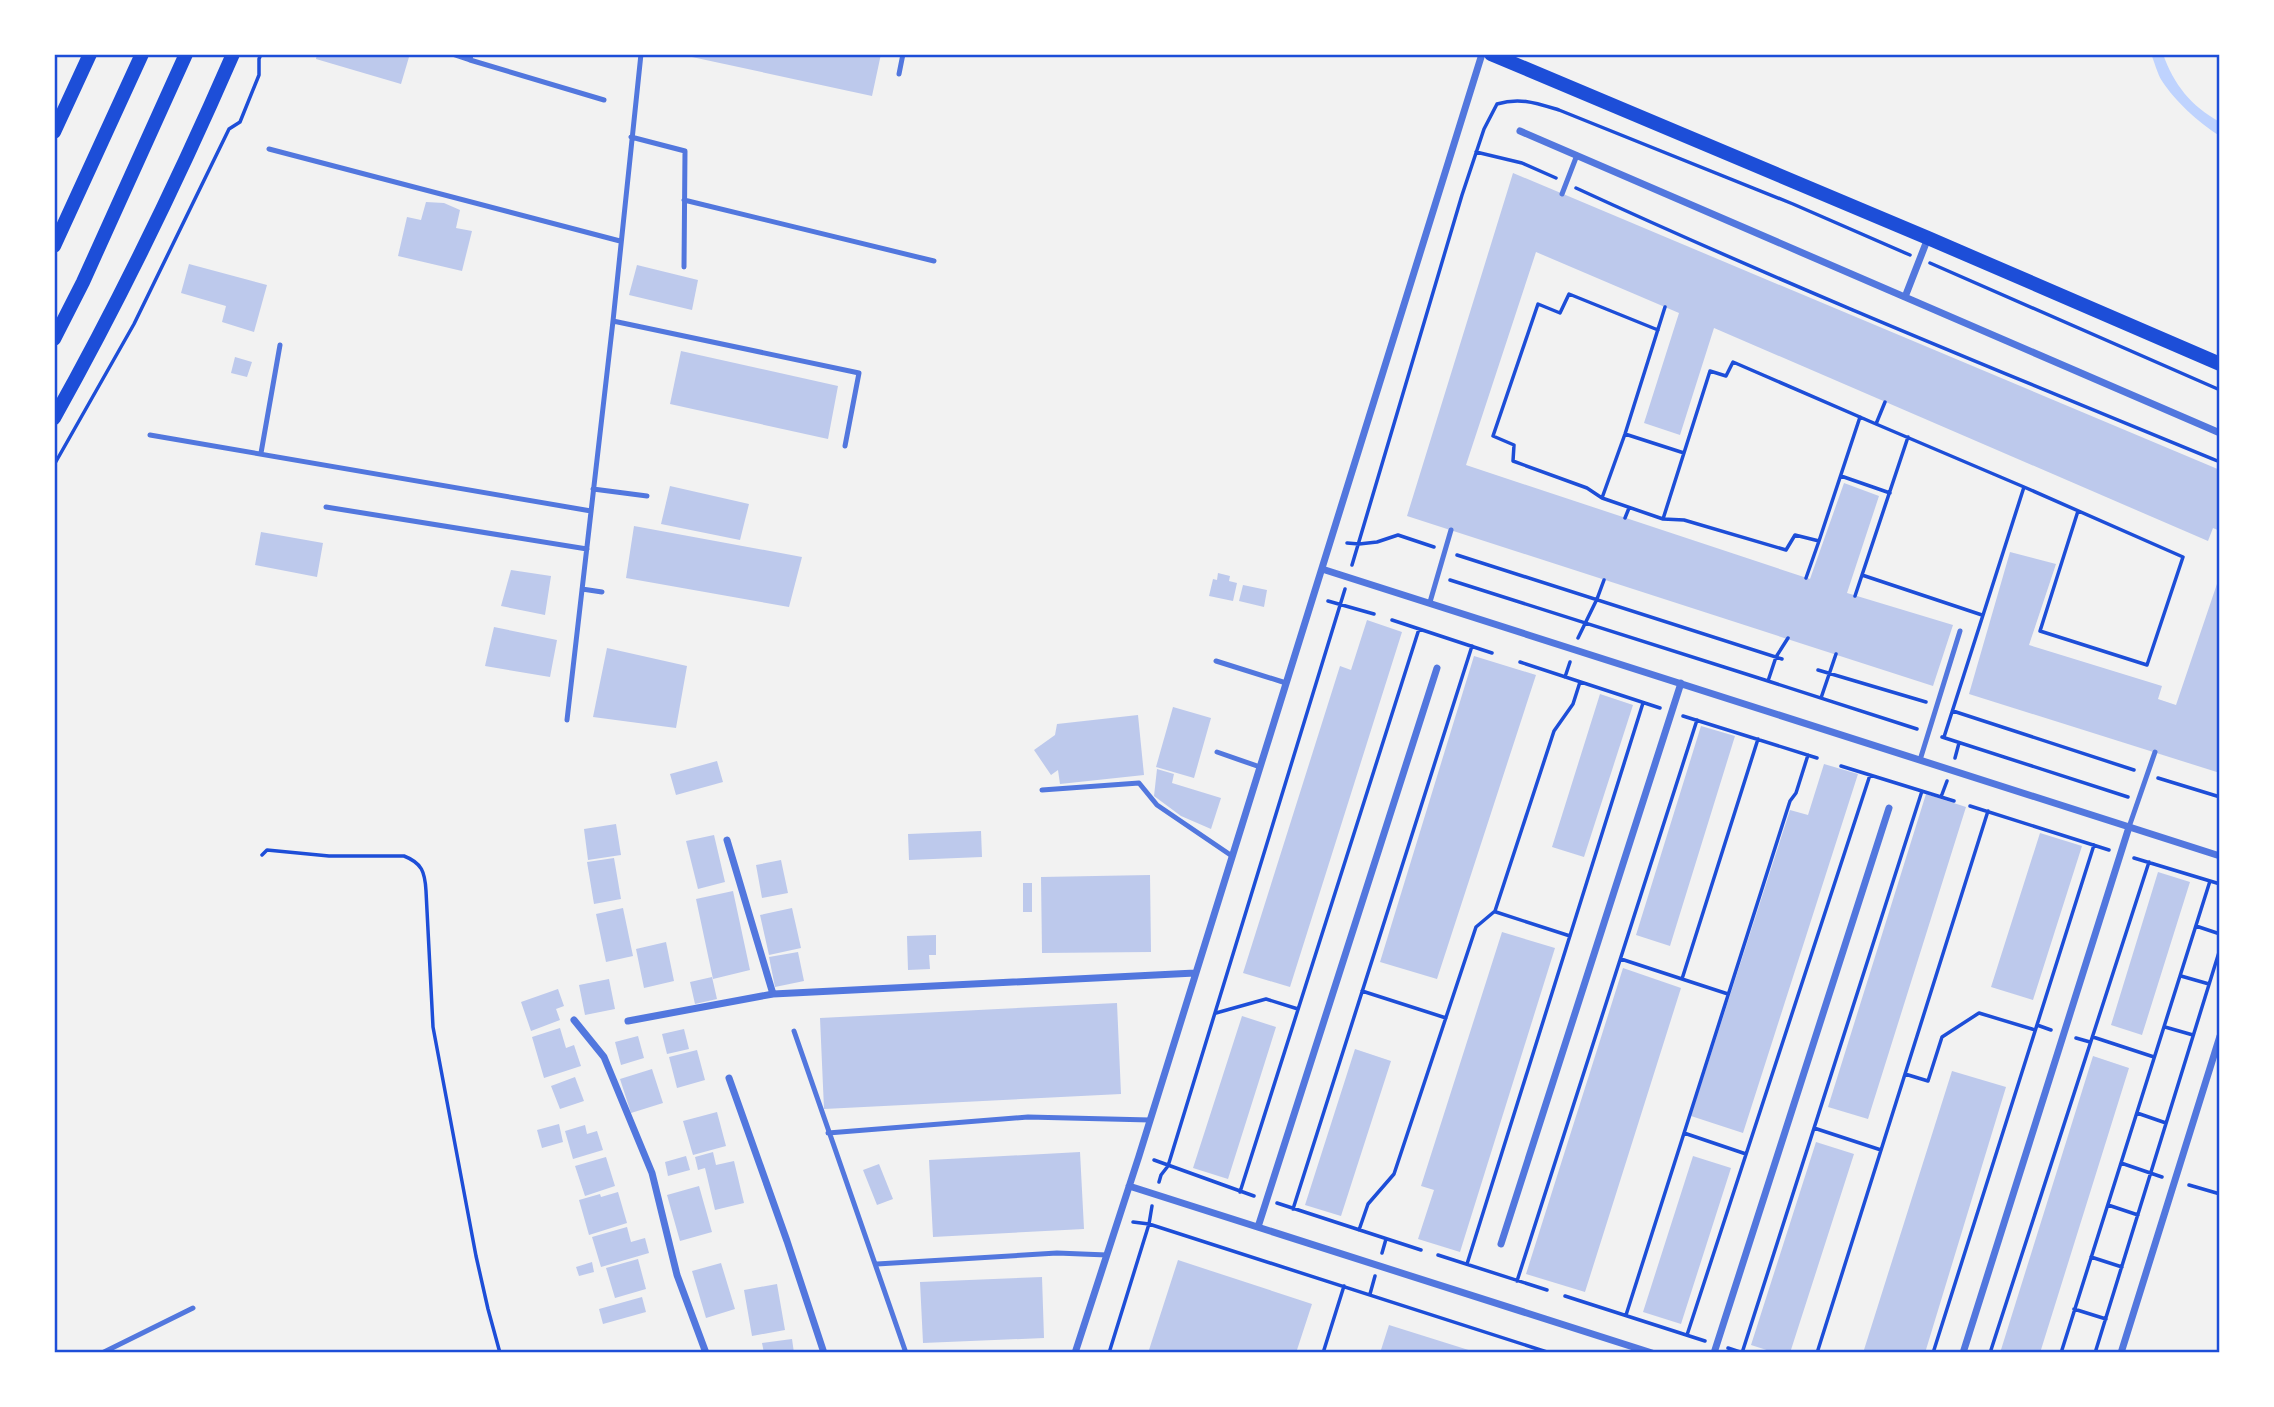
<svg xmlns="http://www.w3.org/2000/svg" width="2274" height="1407" viewBox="0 0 2274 1407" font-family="'Alegreya Sans',sans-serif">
<rect width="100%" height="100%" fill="#f2f2f2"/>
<path fill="#bfd3fe" d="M2151,54H2163C2174,85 2191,106 2220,122V136C2199,123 2175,101 2162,81C2157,73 2155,63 2151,54Z"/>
<path fill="#bdc9ec" d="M317,54H400L409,57L401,84L316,59Z
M678,54H881L872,96Z
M1513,173L2220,470V531L2213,528L2208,541L1714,328L1680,435L1644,423L1679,313L1536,252L1466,465L1810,579L1844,483L1879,496L1847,593L1953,625L1933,686L1407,516Z
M426,202L444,203L460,210L456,228L472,231L462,271L398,256L407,217L421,220Z
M189,264L267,285L254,332L222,322L226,306L181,293Z
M637,265L698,280L692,310L629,295Z
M681,351L838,386L828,439L670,404Z
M235,357L252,362L247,377L231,373Z
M670,486L749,504L740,540L661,524Z
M634,526L802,557L789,607L626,578Z
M261,532L323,543L317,577L255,565Z
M2010,552L2056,564L2029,645L2162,686L2158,699L2176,705L2220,575V773L1969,694Z
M511,570L551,576L545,615L501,606Z
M1218,573L1230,576L1229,581L1237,583L1233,601L1209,596L1213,579L1217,580Z
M1243,585L1267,590L1264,607L1239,601Z
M1367,620L1402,632L1290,987L1243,973L1340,666L1351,670Z
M494,627L557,640L550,677L485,666Z
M607,648L687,666L676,728L593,717Z
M1474,656L1536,675L1437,979L1380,962Z
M1600,694L1633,705L1584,857L1552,847Z
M1173,707L1211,718L1194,778L1156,767Z
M1138,715L1144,775L1060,784L1058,770L1051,775L1034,750L1055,735L1057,724Z
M1701,726L1735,736L1670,946L1636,935Z
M717,761L723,782L676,795L670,774Z
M1824,764L1858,774L1743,1133L1691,1116L1790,810L1808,815Z
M1157,769L1174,774L1172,783L1221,798L1211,829L1181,816L1154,796Z
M1926,794L1966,807L1868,1119L1828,1107Z
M616,824L621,855L588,860L584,829Z
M981,831L982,857L909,860L908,834Z
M2040,833L2082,846L2033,1000L1991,987Z
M714,835L725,882L698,889L686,841Z
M614,858L621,899L594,904L587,862Z
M781,860L788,893L762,898L756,865Z
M2158,872L2190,882L2142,1035L2111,1025Z
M1150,875L1151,952L1042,953L1041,877Z
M1023,883H1032V912H1023Z
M733,891L750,970L713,979L696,899Z
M623,908L633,956L606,962L596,914Z
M792,908L801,948L769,955L760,915Z
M1502,932L1555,948L1460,1252L1418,1239L1434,1190L1421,1186Z
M936,935V955H929L930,969L908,970L907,936Z
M666,942L674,981L644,988L636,949Z
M798,952L804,981L775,987L769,957Z
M1623,968L1681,988L1585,1292L1526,1274Z
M712,977L717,999L695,1004L690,982Z
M609,979L615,1009L585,1015L579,985Z
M558,989L564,1006L556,1009L560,1020L531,1031L521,1002Z
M1117,1003L1121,1094L824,1109L820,1018Z
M1242,1016L1276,1027L1228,1179L1193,1168Z
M560,1028L566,1048L574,1045L581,1066L544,1078L532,1037Z
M684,1029L689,1049L667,1054L662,1034Z
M638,1036L644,1058L621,1065L615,1042Z
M1355,1049L1391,1061L1341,1216L1305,1205Z
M697,1050L705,1080L677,1088L669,1057Z
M2093,1056L2129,1068L2040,1353H2000Z
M652,1069L663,1103L631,1113L620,1079Z
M1952,1071L2006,1087L1925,1353H1863Z
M575,1077L584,1101L560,1109L551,1086Z
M717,1112L726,1146L693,1155L683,1121Z
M559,1124L563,1142L542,1148L537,1130Z
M585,1125L587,1134L597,1131L603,1150L573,1159L565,1131Z
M1816,1142L1854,1154L1790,1353H1776L1751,1345Z
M713,1152L716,1165L734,1161L744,1203L715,1210L705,1168L698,1170L695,1157Z
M1080,1152L1084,1229L933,1237L929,1160Z
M686,1156L690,1170L668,1176L665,1162Z
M1693,1156L1731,1168L1681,1324L1643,1312Z
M606,1157L615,1186L585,1196L575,1166Z
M879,1164L893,1199L877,1205L863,1170Z
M699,1186L712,1232L680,1241L667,1195Z
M618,1192L627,1223L589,1235L579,1200L600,1194L601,1197Z
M627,1227L631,1242L645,1238L649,1253L601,1267L592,1237Z
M638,1259L646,1289L615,1298L606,1268Z
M1178,1260L1312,1304L1296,1353H1148Z
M592,1262L594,1272L579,1276L576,1267Z
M721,1263L735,1309L706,1318L692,1271Z
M1042,1277L1044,1338L923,1343L920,1282Z
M777,1284L785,1330L752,1336L744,1290Z
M642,1297L646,1312L603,1324L599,1309Z
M1389,1325L1475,1352V1353H1380Z
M792,1339L794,1353H764L762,1343Z"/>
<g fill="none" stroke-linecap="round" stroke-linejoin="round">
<path stroke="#1d4ed8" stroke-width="3.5" d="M1476,152L1522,163L1556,178
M1576,188C1788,286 2004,373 2220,462
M1930,263L2220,390
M1658,330L1569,294L1560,313L1538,304L1493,436L1514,445L1513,461L1587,488L1602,498L1663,519L1684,520L1786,550L1795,535L1819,541L1860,417
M1876,424L2024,487L1944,737
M1625,434L1684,453
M1908,437L1862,575L1982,615
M54,465L134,324L229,129L240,122L259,75V59L261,54
M1841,476L1890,493
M2024,487L2183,557L2147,665L2040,631L2078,511
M1602,498L1625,434L1665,307
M1625,518L1629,508
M1663,519L1710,371L1726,376L1733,362L1876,424L1885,402
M1347,543L1359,544L1377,542L1398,535L1434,547
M1457,555L1782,659
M1352,565L1462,195L1484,129L1497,104C1520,97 1536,103 1559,110L1793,204L1910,255
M1806,578L1819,541
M1450,580L1768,681
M1855,596L1862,575
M1328,601L1374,614
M1392,620L1492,653
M1578,638L1597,599L1604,580
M1788,638L1776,657L1768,681L1917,729
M1520,662L1660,708
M1818,670L1926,702
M1565,677L1570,662
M1821,698L1836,654
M1953,711L2134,770
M1683,716L1817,758
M1942,737L2128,797
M1955,758L1959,743
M1841,766L1954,801
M2158,778L2220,797
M1941,797L1947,781
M1970,806L2109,850
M262,855L267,850L329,856H404C422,863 425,872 426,891L433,1027L476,1256L488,1309L500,1353
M2134,858L2220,884
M1496,912L1570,936
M2196,926L2220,934
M1621,959L1682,979
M2181,976L2209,984
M1362,991L1446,1018
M1728,994L1682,979L1758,739
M1216,1013L1266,999L1298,1009
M2037,1025L2051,1030
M2165,1027L2193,1035
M2093,1037L2154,1057
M2076,1038L2090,1042
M1905,1074L1928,1081L1942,1037L1979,1013L2035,1030
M2137,1113L2166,1123
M1814,1128L1881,1150
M1684,1133L1746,1154
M1154,1160L1254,1196
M2121,1163L2162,1177
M1159,1182L1161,1175L1168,1166L1345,589
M2189,1185L2220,1194
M1240,1192L1419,629
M1277,1203L1421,1250
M2108,1205L2138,1215
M1293,1209L1472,646
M1133,1222L1149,1224L1550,1353
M1359,1230L1368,1204L1394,1174L1476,927L1495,911L1554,731L1573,704L1580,682
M1382,1253L1386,1239
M1438,1255L1547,1290
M2091,1257L2122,1267
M1467,1264L1643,703
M1517,1281L1697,720
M1370,1294L1375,1276
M1565,1296L1705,1341
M2074,1309L2106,1319
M1626,1315L1790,801L1796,793L1808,755
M1687,1335L1870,775
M1728,1348L1743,1353
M1109,1353L1149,1224L1152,1206
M1323,1353L1344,1286
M1742,1353L1922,791
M1817,1353L1988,811
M1933,1353L2094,845
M1990,1353L2149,862
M2061,1353L2210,881
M2095,1353L2220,949"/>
<path stroke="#5277de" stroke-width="5" d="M452,54L470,60
M471,54L470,60L604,100
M899,74L903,54
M631,137L685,151L684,267
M269,149L620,241
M1562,194L1577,155
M684,200L934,261
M613,321L859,373L845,446
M150,435L591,511
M261,453L280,345
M593,489L647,496
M326,507L587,549
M582,589L602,592
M1430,602L1451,530
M1216,661L1286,683
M567,720L613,321L641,54
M1217,752L1260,767
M1920,760L1960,631
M1042,790L1139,783L1157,805L1232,856
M2129,827L2155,752
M794,1031L906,1353
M828,1133L1028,1117L1150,1120
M877,1264L1057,1253L1107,1255
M102,1353L193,1308"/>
<path stroke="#5277de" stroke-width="7" d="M1520,131L2220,433
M1905,297L1928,238
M1322,569L2220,856
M727,840L773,994
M574,1020L604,1057L652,1173L677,1275L706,1353
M628,1021L773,994L1195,973
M729,1078L787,1241L824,1353
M1129,1186L1652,1353
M1258,1227L1437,668
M1501,1244L1681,683
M1075,1353L1139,1156L1482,54
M1714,1353L1889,808
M1963,1353L2129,827
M2121,1353L2220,1036"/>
<path stroke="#1d4ed8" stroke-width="14" d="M1491,54L1928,238L2220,364
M54,132L90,54
M54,246L142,54
M54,339L83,282L186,54
M54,418C120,300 179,178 233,54"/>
</g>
<rect width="2274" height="1407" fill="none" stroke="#ffffff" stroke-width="112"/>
<rect x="56" y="56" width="2162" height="1295" fill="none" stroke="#1d4ed8" stroke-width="2.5"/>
</svg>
